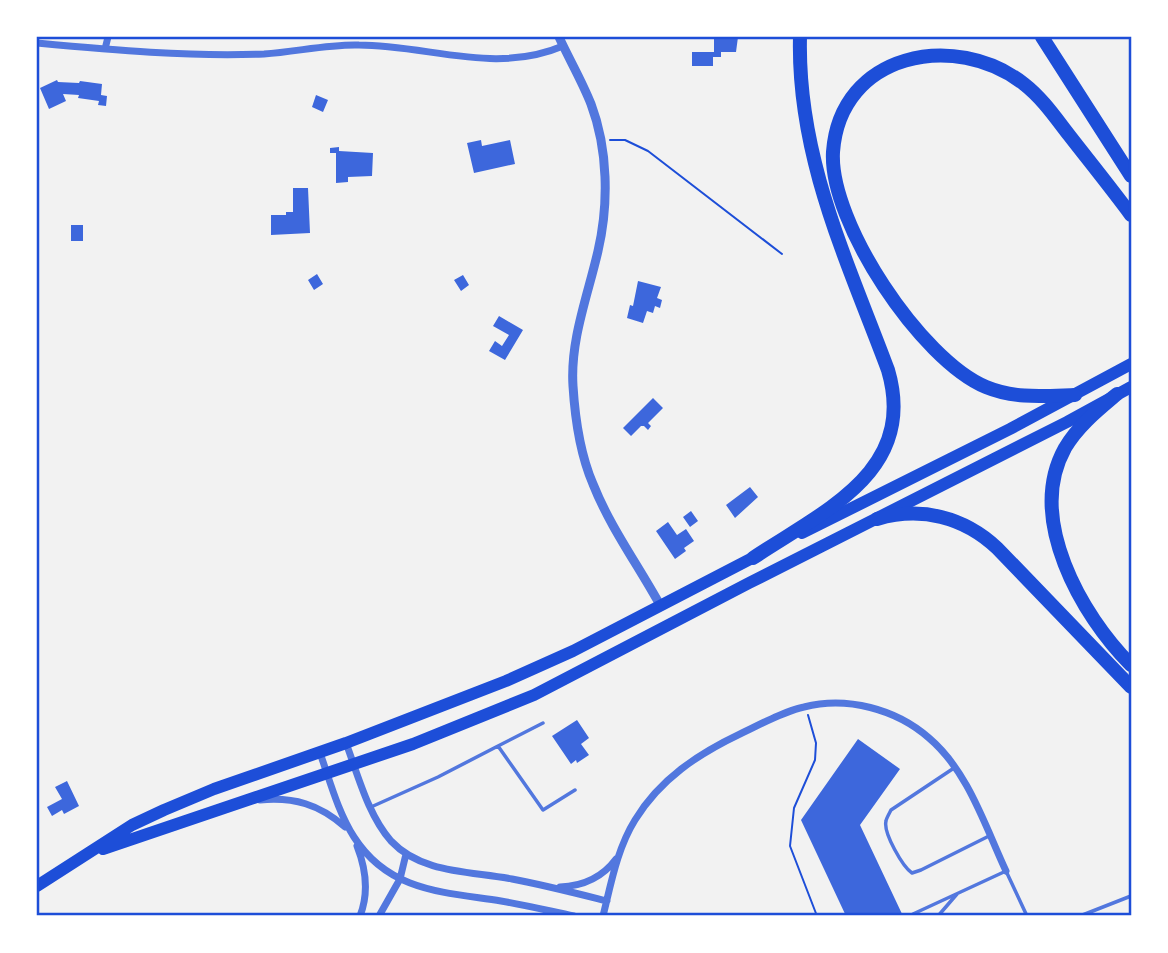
<svg xmlns="http://www.w3.org/2000/svg" width="1168" height="953" viewBox="0 0 1168 953" font-family="Signika,sans-serif">
<rect width="100%" height="100%" fill="#f2f2f2"/>
<path fill="#3d67dc" d="M714,37H738L736,52H721V57H713V66H692V52H714Z
M57,80L58,82L79,83L80,81L102,84L101,95L107,96L106,106L98,105L99,101L78,98L79,95L63,94L66,101L49,109L40,88Z
M316,95L328,100L323,112L312,107Z
M481,140L482,146L510,140L515,164L474,173L467,143Z
M339,147V151L373,153L372,176L348,177V182L336,183V153H330V148Z
M293,188H308L310,233L271,235V215H286V212H293Z
M71,225H83V241H71Z
M317,274L323,284L314,290L308,280Z
M463,275L469,285L461,291L454,280Z
M638,281L661,287L657,298L662,300L660,308L655,306L653,313L647,311L643,323L627,318L630,305L633,306Z
M499,316L523,330L505,360L489,351L495,341L502,346L509,335L493,326Z
M653,398L663,408L648,423L651,426L648,430L644,426H641L631,436L623,428Z
M750,487L758,497L735,518L726,505Z
M691,511L698,521L690,527L683,517Z
M668,522L677,535L686,529L694,541L684,548L686,551L675,559L656,531Z
M577,720L589,738L581,744L589,755L577,763L576,760L571,764L552,736Z
M858,739L900,769L860,825L903,916H846L801,820Z
M67,781L79,806L64,814L62,810L52,816L47,807L62,799L55,787Z"/>
<g fill="none" stroke-linecap="round" stroke-linejoin="round">
<path stroke="#1d4ed8" stroke-width="2" d="M610,140H625L648,151L782,254
M808,715L816,743L815,760L794,808L790,846L817,916"/>
<path stroke="#5277de" stroke-width="3.5" d="M498,746L543,723
M954,768L891,810C890,812 886,819 886,821C883,833 903,867 912,873L921,870L989,836
M371,807L438,777L498,746L543,810L575,790
M913,914L1006,871L1027,916
M938,916L957,894
M1080,916L1131,896"/>
<path stroke="#5277de" stroke-width="7" d="M37,43C112,50 189,57 264,54C296,52 328,44 359,45C428,45 495,75 563,46
M105,49L108,37
M346,743C358,775 368,815 391,841C422,874 471,871 512,879C544,885 575,893 607,901
M320,753C330,781 338,812 354,837C389,892 444,892 501,901C525,905 550,911 574,916
M260,800C294,797 319,804 345,827
M357,846C366,869 369,893 360,916
M560,887C583,886 602,878 616,859
M379,916L400,879L406,854
M603,916C611,884 617,849 635,820C660,779 698,754 740,734C761,724 782,712 804,707C847,696 896,709 929,738C968,771 985,826 1006,871"/>
<path stroke="#5277de" stroke-width="9" d="M559,37C569,59 582,81 591,104C608,149 609,204 598,251C588,295 570,340 573,386C575,418 580,454 593,484C610,527 638,565 660,605"/>
<path stroke="#1d4ed8" stroke-width="12" d="M802,533L1010,429L1131,364
M103,849L413,744L534,695L749,583L1067,422L1131,387
M37,886L132,825L164,810L214,789L346,743L506,681L573,651L760,554"/>
<path stroke="#1d4ed8" stroke-width="14" d="M1042,37L1131,176
M1117,394C1098,410 1078,426 1065,448C1026,518 1081,615 1131,665
M1075,395C1044,396 1015,399 986,387C921,360 829,222 833,152C840,53 955,30 1024,84C1042,98 1055,117 1069,135C1090,162 1111,188 1131,215
M877,519C921,506 964,517 997,548L1131,687
M753,558C823,511 918,472 888,370C847,260 797,157 800,37"/>
</g>
<rect width="1168" height="953" fill="none" stroke="#ffffff" stroke-width="77"/>
<rect x="38" y="38" width="1092" height="876" fill="none" stroke="#1d4ed8" stroke-width="2.5"/>
</svg>
